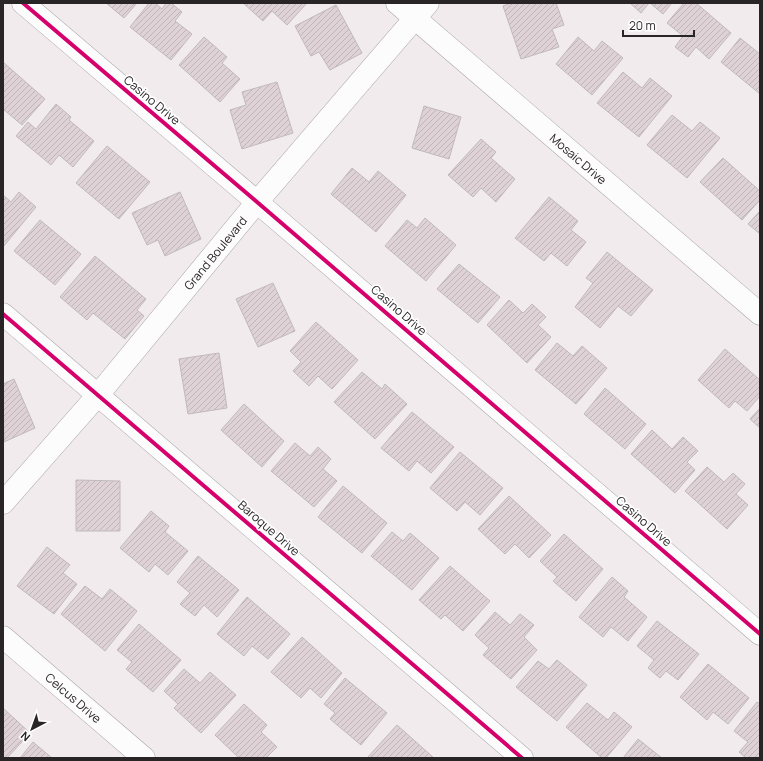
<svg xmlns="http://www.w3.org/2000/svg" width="763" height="761" viewBox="0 0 763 761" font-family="Manrope,sans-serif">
<defs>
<pattern id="building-hatch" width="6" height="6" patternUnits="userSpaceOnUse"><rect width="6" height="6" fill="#dfd2d7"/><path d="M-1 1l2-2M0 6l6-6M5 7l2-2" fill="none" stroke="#bfb4b8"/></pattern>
</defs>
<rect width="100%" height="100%" fill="#f2ebee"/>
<path fill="url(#building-hatch)" stroke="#bfbabb" d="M106,3H137L124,18Z
M149,3H155L162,9L166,3H171L182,12L175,21L192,34L171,60L130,27Z
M243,3H307L287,25L272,11L263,21Z
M511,3H556L564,25L552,29L559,47L521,59L503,6Z
M630,3H649L641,13Z
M650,3H672L663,14Z
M684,3H696L731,33L709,59L696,47L688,57L675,47L683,36L667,23Z
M336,5L362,53L330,70L319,52L311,56L295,26Z
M204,37L227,57L222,63L240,79L220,102L179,65Z
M578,37L594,51L602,41L623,58L592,95L556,64Z
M740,38L760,54V94L721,62Z
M3,62L45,99L22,125L3,109Z
M623,72L642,88L650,78L672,96L639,137L597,103Z
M277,82L293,133L242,149L230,110L246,105L242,92Z
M56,104L71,117L69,120L94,141L73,167L59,155L51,165L16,136L28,122L36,129Z
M424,106L461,117L449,159L412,148Z
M672,115L692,131L700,122L720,138L687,178L647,145Z
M481,139L496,152L491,158L515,179L496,202L481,188L473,197L448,175Z
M107,146L150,182L119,219L76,183Z
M723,158L760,191V200L742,220L700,182Z
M352,168L369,182L378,171L406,195L376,232L331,194Z
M19,192L36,207L3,247V195L11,202Z
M180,192L201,239L165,256L158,240L147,245L132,213Z
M549,197L578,221L571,230L586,242L567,266L551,253L544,261L515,238Z
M760,211V234L748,224Z
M425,218L456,245L426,281L385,246L407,220L417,228Z
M40,220L81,254L55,285L14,251Z
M607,252L653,290L631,316L618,306L600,328L575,307L593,283L586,278Z
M95,256L146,299L137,310L144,316L125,339L93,313L87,320L60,297Z
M459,264L500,297L478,323L437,289Z
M273,283L295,331L258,347L236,299Z
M509,300L523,313L532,304L546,317L538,325L551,337L527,363L487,325Z
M316,322L358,360L332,389L318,376L309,386L293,371L301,362L290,351Z
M557,343L573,356L582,346L607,368L576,404L535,370Z
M725,349L760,380V396L747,411L735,401L729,408L698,380Z
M219,353L227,408L188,414L179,359Z
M362,372L382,389L385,384L407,404L375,439L334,402Z
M14,379L35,428L4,442L3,384Z
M605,388L646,424L625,449L584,414Z
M244,404L284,441L262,467L221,430Z
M760,408V428L750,419Z
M412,412L454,447L431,473L417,461L409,471L381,448Z
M652,430L672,449L683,437L698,451L687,462L695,470L675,493L631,454Z
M295,443L310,456L318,447L331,459L323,469L337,481L314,507L271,471Z
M460,452L503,488L480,515L465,502L457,511L430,488Z
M707,467L724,482L733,473L745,484L736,494L748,505L727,529L685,491Z
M76,480L120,481V531H76Z
M343,486L387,523L362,553L318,517Z
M509,496L551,535L529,558L515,544L505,554L478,529Z
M151,511L169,526L165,532L188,551L168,575L155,564L149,572L120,548Z
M392,532L403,541L410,533L439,558L412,590L371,556Z
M564,534L603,569L576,601L553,581L557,577L540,561Z
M47,547L70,565L63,573L77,584L54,614L17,586Z
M198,556L239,590L217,617L204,605L195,616L180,604L190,593L177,582Z
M450,566L490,601L463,631L445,615L441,619L419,600Z
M612,577L628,591L624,597L647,617L628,641L611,627L603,637L579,617Z
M85,586L102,599L110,589L137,611L105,651L61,614Z
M247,597L290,634L268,659L252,646L244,656L217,634Z
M495,612L510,625L520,614L534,625L524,637L537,650L511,679L483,655L489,648L475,635Z
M657,621L699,654L678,680L666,671L660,678L648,668L654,660L637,646Z
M139,624L181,660L153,692L126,669L132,662L117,650Z
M302,637L342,673L321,698L310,688L301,698L271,672Z
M557,660L587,685L557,721L516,687L538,661L549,669Z
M708,664L749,698L728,724L713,712L707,720L680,697Z
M184,669L200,683L210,672L236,695L201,733L174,708L178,704L164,691Z
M345,678L387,713L361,745L330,719L335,713L324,704Z
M757,702L760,704V758H746L739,752L748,742L734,731Z
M587,703L608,720L614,712L632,727L606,758H602L566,727Z
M244,704L267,725L261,732L277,747L266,758H239L215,735Z
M3,708L30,733L7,758H3Z
M397,725L434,758H367Z
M638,739L662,758H623Z
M33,742L52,758H20Z"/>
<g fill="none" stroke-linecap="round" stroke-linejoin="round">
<defs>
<g id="minor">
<path d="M23,3L257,202L760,634"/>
<path id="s1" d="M397,3L760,314"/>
<path d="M3,314L522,758"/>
<path id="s2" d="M3,503L98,395L257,202L428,3"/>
<path id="s3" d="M3,637L144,758"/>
</g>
</defs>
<use href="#minor" stroke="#a9a4a6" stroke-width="23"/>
<use href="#minor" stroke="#fdfcfc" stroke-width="22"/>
<defs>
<path id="cycleway" d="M23,3L257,202L760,634
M3,314L522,758"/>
</defs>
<use href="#cycleway" stroke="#fff" stroke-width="6"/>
<use href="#cycleway" stroke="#d6006c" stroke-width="4"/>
</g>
<g text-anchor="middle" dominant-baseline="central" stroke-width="3.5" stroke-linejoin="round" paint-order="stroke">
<g font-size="12" fill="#292426" stroke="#fff">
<text transform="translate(152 100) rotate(40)">Casino Drive</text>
<text stroke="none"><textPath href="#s1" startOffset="239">Mosaic Drive</textPath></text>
<text stroke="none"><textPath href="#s2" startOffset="328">Grand Boulevard</textPath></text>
<text transform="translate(399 310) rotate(41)">Casino Drive</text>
<text transform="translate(644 521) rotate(41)">Casino Drive</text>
<text transform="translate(269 528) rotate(41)">Baroque Drive</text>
<text stroke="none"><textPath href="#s3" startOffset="93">Celcus Drive</textPath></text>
</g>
</g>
<rect width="763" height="761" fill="none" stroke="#292426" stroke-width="8"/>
<g transform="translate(32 729) rotate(221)" stroke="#ffffff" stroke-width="3" paint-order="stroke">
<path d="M0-3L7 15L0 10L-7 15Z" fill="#292426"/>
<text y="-6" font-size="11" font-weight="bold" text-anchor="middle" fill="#292426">N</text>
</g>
<path d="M623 30v6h71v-6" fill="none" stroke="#292426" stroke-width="2"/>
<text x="629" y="30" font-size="12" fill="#292426" stroke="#ffffff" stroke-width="3" paint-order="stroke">20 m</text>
</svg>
